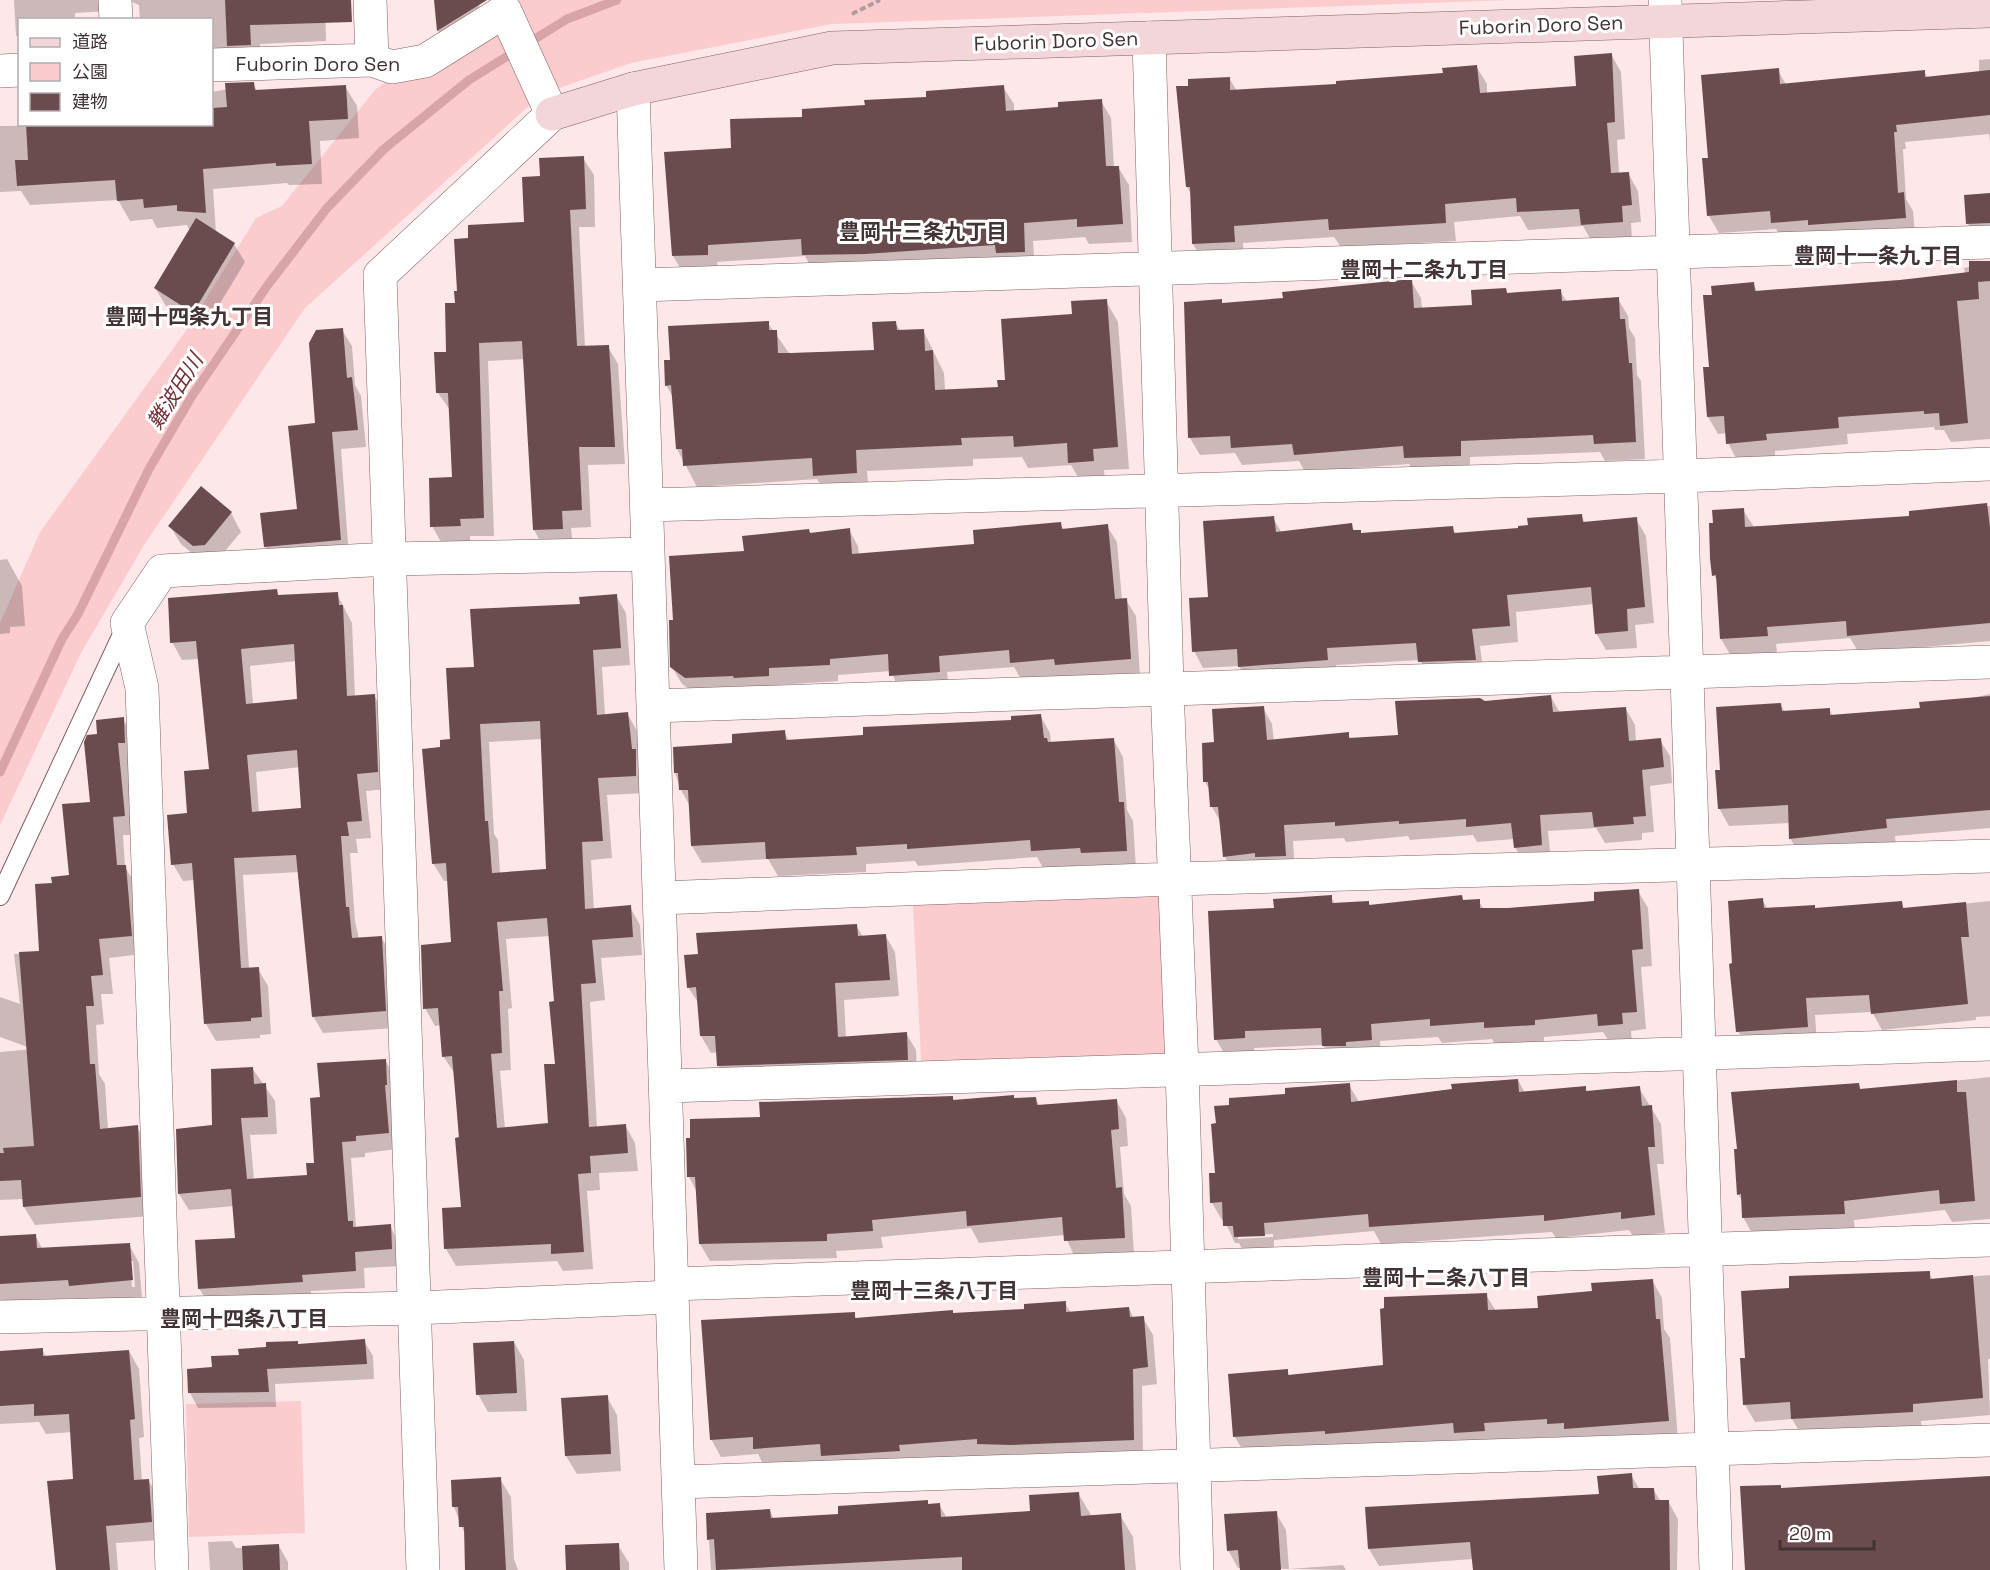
<svg xmlns="http://www.w3.org/2000/svg" width="1990" height="1570" viewBox="0 0 1990 1570" font-family="'Space Grotesk','Noto Sans JP',sans-serif">
<rect width="100%" height="100%" fill="#fee7e8"/>
<path fill="#fbcbce" d="M491,0H1510L832,24L631,63L542,94L305,308L144,545L81,653L0,825V623L40,532L188,328L256,218L282,206L375,90Z
M1175,879L1182,1068L922,1077L912,887Z
M301,1401L305,1533L189,1537L186,1404Z"/>
<path fill="#0003" fill-rule="evenodd" d="M14,0H124L108,11L75,13V20H20V41L16,35Z
M128,0H325L326,41L260,44L261,63L212,62V20H140L139,5Z
M436,0H479L481,27L448,48L438,31Z
M1611,54L1621,72L1625,139L1617,140L1619,174L1628,173L1638,191L1641,222L1631,223L1632,239L1592,242L1583,226L1528,230L1520,216L1454,222L1456,241L1341,247L1334,237L1243,243L1244,260L1203,261L1193,244L1191,194L1187,187L1189,87L1229,78L1237,91L1338,86L1445,75L1476,66L1487,84V94L1578,87Z
M1990,59V142L1989,134L1905,142L1906,149H1903L1906,199L1913,211L1915,235L1783,240L1776,229L1719,233L1709,216V159L1778,70L1786,85L1924,71L1928,78L1979,72V60Z
M253,84L258,92L345,86L357,106L359,138L320,141L322,184L289,185L287,183L213,189L216,233L234,244L245,262L204,330L166,306L155,288L190,231L187,225L157,228L152,219L130,221L118,200L30,205L21,191L0,192V126L212,124V92Z
M1003,87L1014,104V112L1060,109L1101,101L1111,118L1114,167H1118L1129,185L1132,242L1089,244L1085,237L1033,241L1035,269L814,273L805,256L717,262L718,272L684,274L673,256L666,153L732,150L804,118L866,106Z
M583,158L594,175L595,227H579L585,347H608L618,364L625,464L588,465L591,527L571,528L573,546L544,548L534,530L524,359L488,361L494,536H470V543L442,544L432,526L453,478L450,410L438,393L470,239L526,224L542,178Z
M1990,195V241H1978L1968,224Z
M1990,262V439L1951,442L1944,430H1935L1934,427L1847,434L1848,444L1775,451V457L1737,460L1728,443L1727,433L1718,434L1708,417L1705,368H1711L1713,296L1753,283L1758,293L1965,274L1964,268Z
M1411,281L1421,298L1422,309L1473,306L1506,290L1508,294L1560,291L1567,302L1618,299L1628,316L1629,328L1635,338L1637,375L1641,381L1645,459L1605,461L1600,452L1470,457V472L1415,475L1409,464L1305,472L1299,461L1242,465L1235,453L1200,455L1190,438L1221,301L1223,305L1285,300Z
M1106,301L1118,322L1129,469L1104,470L1105,482L1082,484L1071,465L1028,468L1022,457L973,459V466L867,471L869,494L827,497L817,479L697,487L677,449L673,397L666,385L768,323L789,353L875,351L895,322L901,332L923,330L944,373L945,391L999,388L1074,315Z
M342,330L352,346L355,385L361,396L366,447L341,449L349,557L275,563L265,546L299,510L317,424Z
M1990,506V641L1859,653L1850,638L1776,644L1777,653L1731,656L1721,639L1718,582L1714,575L1743,510L1754,527L1911,517L1910,512Z
M231,513L241,532L215,563L205,564L181,544L170,526Z
M1581,516L1586,524L1636,519L1646,536L1654,623L1635,625L1637,648L1606,650L1596,633L1594,604L1516,612L1518,642L1480,646L1484,677L1430,678L1420,660L1336,665L1337,676L1250,684L1239,666L1203,668L1194,651L1210,599L1273,518L1282,533L1351,525L1355,532L1360,531L1362,534L1452,527L1456,534L1520,530Z
M1060,523L1064,530L1107,526L1117,542L1122,600H1126L1136,616L1140,676L1066,681L1063,676L1021,679L1014,667L947,672L949,688L900,692L891,671L838,675V681L778,685V692L696,694L682,684L672,667L675,621L745,553L811,534L849,530L858,546L859,555L976,546Z
M7,559L22,586L25,626L10,627V633L0,634V560Z
M276,591L280,597L337,594L352,623L355,697L374,695L384,713L387,789L366,791L371,838L356,839L358,853H350L355,921L359,939L381,937L391,954L395,1028L323,1033L313,1016L299,872L243,875L249,969H258L268,986L271,1034L260,1035V1038L216,1041L206,1024L194,880L183,881L173,864L189,814L211,770L200,659L182,660L172,642ZM297,661L299,700L253,704L250,666ZM300,767L302,809L259,813L256,772Z
M616,596L626,613L630,665L602,667L605,716L627,713L637,731L646,793L607,795L612,858L591,860L594,910L630,907L640,925L642,955L601,958L605,1000L590,1002L597,1127L625,1125L635,1143L638,1171L599,1173L600,1190L587,1191L593,1269L563,1271L557,1261L456,1266L446,1249L463,1209L455,1074L443,1056L441,1025L435,1026L425,1008L453,944L449,881H444L433,863L442,749L452,741L475,668L581,605ZM542,739L547,870L500,874L498,840L494,834L489,742ZM550,936L555,1003L556,1065L549,1125L505,1129L500,1071L511,1070L508,1009L512,1008L506,939Z
M1990,694V828L1895,836L1896,845L1800,855L1790,838V823L1729,826L1719,808L1722,772L1780,704L1785,712L1829,709L1833,716L1921,709Z
M1551,697L1560,713L1626,709L1635,725L1636,742L1660,740L1670,756L1672,783L1650,786L1654,832L1642,833V840L1605,843L1596,828L1548,831L1551,861L1525,864L1515,847L1514,839L1477,842L1473,835L1410,840L1408,836L1346,842L1344,838L1293,841L1295,872L1234,873L1225,857L1221,823L1212,807L1210,791L1205,782L1216,743L1263,708L1272,724L1274,741L1348,734L1351,740L1400,736L1484,702Z
M1040,715L1050,733L1051,743L1113,739L1123,757L1127,810L1133,821L1136,868L1092,870L1089,865L1043,868L1037,857L918,866L915,861L866,864V872L778,876L768,859L702,863L692,846L690,806L681,790L675,773L734,744L784,732L790,742L1013,721Z
M123,719L134,738L135,835H123L125,867L136,885L142,954L109,958L113,994H101L104,1024L96,1025L99,1074L105,1084L108,1130L137,1127L148,1146L151,1216L35,1225L24,1207V1199L0,1200V1052L33,1049L0,1037V997L20,1004L14,954L41,952L53,884L70,876L91,803L99,736Z
M1638,891L1648,908L1652,966L1641,967L1646,1029L1631,1031L1632,1042L1610,1043L1603,1032L1544,1037V1042L1495,1045L1492,1039L1442,1043L1438,1037L1380,1041L1381,1058L1334,1063L1323,1045L1254,1048V1055L1226,1057L1216,1039L1276,909L1331,897L1335,904L1368,902L1371,906L1461,897L1464,902L1479,901L1484,910L1596,903Z
M1762,900L1768,909L1816,910L1901,903L1905,910L1990,901V1016L1976,1017V1020L1882,1030L1872,1012L1815,1015L1817,1043L1748,1048L1738,1031L1734,965Z
M856,925L863,937L885,935L895,952L899,996L844,1000L846,1038L906,1033L916,1050L917,1076L728,1082L718,1065V1052L711,1053L701,1036L699,1004L688,987Z
M385,1060L395,1077L398,1149L365,1153V1157L351,1158L356,1228L390,1226L399,1243L401,1266L364,1268L365,1288L311,1291V1299L209,1305L199,1288L236,1239L234,1206L189,1210L179,1194L214,1126L252,1068L275,1101L277,1134L250,1135L254,1180L309,1176L315,1164L322,1099Z
M1990,1077V1219L1952,1222L1945,1210L1854,1220L1855,1233L1754,1237L1743,1217V1202L1738,1194L1858,1085L1862,1091Z
M1518,1080L1525,1093L1585,1088L1588,1093L1639,1088L1661,1124L1664,1164H1657L1665,1233L1633,1236L1629,1230L1556,1238L1552,1232L1381,1244L1374,1231L1274,1240V1253L1245,1255L1239,1243H1235L1224,1220H1222L1212,1203L1216,1174L1287,1095L1349,1085L1359,1102ZM1273,1234V1237L1238,1239V1236Z
M952,1097L955,1101L1013,1097L1015,1100L1035,1098L1040,1106L1116,1100L1126,1118L1128,1146L1120,1147L1124,1194L1131,1206L1134,1255L1075,1258L1065,1235L979,1243L971,1228L881,1237L883,1248L836,1251L837,1258L710,1261L700,1244L697,1192L689,1177L687,1139L762,1118Z
M35,1235L43,1250L129,1245L139,1263L142,1297L80,1303L77,1298L0,1302V1238ZM130,1261H133L135,1287H132Z
M1929,1272L1933,1280L1990,1275V1359H1988L1990,1415L1921,1421L1922,1429L1802,1436L1792,1419L1755,1422L1745,1405L1742,1359H1747L1791,1289Z
M1652,1280L1662,1298L1664,1329L1670,1338L1678,1439L1559,1442L1556,1437L1245,1454L1235,1437L1287,1371L1290,1376L1385,1366L1486,1295L1496,1311L1540,1309L1594,1292Z
M1065,1303L1071,1313L1129,1308L1134,1319L1143,1318L1153,1335L1157,1384L1142,1386L1143,1457L764,1466L758,1454L721,1457L711,1439L854,1314L857,1320L1026,1310Z
M364,1341L373,1356L374,1379L275,1384L276,1407L198,1408L190,1393L213,1369L267,1348L297,1342L299,1346Z
M514,1342L524,1360L527,1411L488,1412L478,1394Z
M42,1349L46,1357L129,1351L139,1369L144,1437L139,1438L142,1481H149L159,1499L161,1540L116,1543L118,1570H57L75,1481L72,1432L46,1434L39,1422L0,1424V1352Z
M607,1397L617,1415L621,1471L577,1474L566,1456Z
M1631,1475L1640,1490L1653,1489L1661,1502L1668,1501L1678,1519L1677,1570H1474L1473,1559L1379,1566L1369,1549L1601,1495Z
M500,1479L511,1497L514,1559L518,1570H467L466,1537L454,1507Z
M1078,1493L1091,1515H1120L1133,1537L1136,1570H711L707,1514L770,1511L774,1519L840,1515L927,1501L929,1505H939L947,1518L1032,1513Z
M1276,1513L1286,1530L1289,1569L1343,1565L1346,1570L1238,1568L1228,1550Z
M232,1541L236,1548L279,1546L288,1562V1570H210L208,1542Z
M618,1545L629,1563V1570H567Z"/>
<g fill="none" stroke-linecap="round" stroke-linejoin="round">
<path stroke="#d9a4a8" stroke-width="9" d="M0,772L62,639L78,614L149,469L192,396L267,286L327,208L384,149L469,80L567,19L617,0"/>
</g>
<path fill="#6a4c4e" fill-rule="evenodd" d="M225,0H351L352,22L250,25L251,45L227,46Z
M434,0H487L437,31Z
M1612,53L1615,122L1607,123L1611,173L1629,172L1632,205L1622,206L1623,222L1581,225L1579,209L1517,212L1516,198L1445,204L1446,223L1329,230L1328,219L1234,226L1235,242L1192,244L1190,187H1186L1176,86H1188V79L1230,77V90L1336,84V81L1443,73L1442,68L1477,65L1480,93L1576,86L1574,56Z
M1779,68L1780,84L1925,70V77L1990,70V115L1896,125L1897,132H1894L1898,193L1904,192L1906,218L1808,225V220L1771,223L1770,211L1707,216L1702,158H1708L1701,75Z
M254,82L255,90L346,85L348,119L309,121L312,164L276,166V163L203,169L206,213L177,211V205L144,208L143,199L117,201L115,180L17,186L15,160H28L26,124H212V108L227,107L225,83Z
M1004,85L1006,111L1058,107V102L1102,99L1106,166H1119L1123,224L1077,227V219L1024,223L1025,252L996,253L995,245L865,254L802,255L801,239L708,245V255L672,256L664,152L731,148L730,119L802,117V109L865,105L864,100L926,97V91Z
M584,156L586,209L570,210L577,346L609,345L615,447H579L582,510L562,511L563,529L533,530L522,341L479,343L484,518L460,519L461,526L430,527L429,478L452,477L448,393H436L434,352H446L445,303H455L454,291H457L454,239L468,238V225L524,222L522,177L540,176L539,158Z
M1990,193V223L1966,224L1964,195Z
M196,218L235,243L193,313L154,288Z
M1969,261H1990V281L1978,282L1979,299L1957,301L1968,423L1940,426L1939,413L1924,414V411L1838,417L1839,428L1766,434L1767,440L1726,444L1724,416L1707,417L1703,367H1709L1703,295H1712L1711,286L1754,282L1755,291L1900,280L1969,272Z
M1412,279L1414,308L1472,305L1471,290L1506,288L1507,293L1561,289L1562,301L1619,297L1620,319H1625L1629,363H1632L1636,442L1594,444L1593,435L1461,441V456L1404,458L1403,446L1294,455L1292,444L1231,448L1230,436L1188,438L1184,302L1222,299V303L1283,298L1282,292Z
M1107,299L1118,447L1093,449L1094,461L1068,463L1067,443L1014,447L1013,436L961,438L962,445L856,450L857,473L813,476L812,458L683,466L682,449H676L671,385L665,386L664,360H670L668,326L769,321V330H777L778,353H792L874,350L872,322L896,321L897,330L924,329L925,351L933,350L935,390L998,387L997,380H1005L1001,319L1072,314L1071,301Z
M343,328L347,378L352,377L358,430L332,432L341,540L264,547L260,513L297,509L288,426L315,423L309,343L316,330Z
M201,486L232,512L205,545L193,546L168,526Z
M1987,503L1990,528V623L1847,636L1846,621L1767,627L1768,636L1720,639L1716,575L1712,576L1710,559L1709,523H1713L1712,510L1744,508L1745,527L1909,516V511Z
M1582,514L1583,522L1637,517L1645,607L1627,609L1628,631L1595,634L1591,587L1507,595L1510,626L1472,629L1476,660L1418,662L1416,643L1327,648L1328,660L1238,667L1237,649L1192,652L1189,598L1208,597L1203,521L1274,516L1276,532L1352,523L1353,530H1361V533L1453,526L1454,533L1518,528V526L1528,525L1527,518Z
M1061,522L1062,529L1108,524L1115,599L1127,598L1131,659L1055,665L1054,659L1010,663L1009,650L939,656L940,672L889,676L888,654L830,659V665L769,668V676L734,678L733,676L685,678L670,667L669,620H673L669,556L744,551L742,536L809,529L810,533L850,528L852,554L974,544L973,530Z
M277,589L278,595L338,592L339,605H343L347,696L375,694L378,772L357,774L362,821L347,822L349,836H341L346,907H349L352,938L382,936L386,1011L312,1017L296,855L234,858L241,968L259,967L262,1017L251,1018V1021L204,1024L192,863L171,865L167,815L187,813L184,771L209,769L196,641L170,643L168,598ZM294,644L297,699L246,704L241,649ZM297,750L301,808L252,812L247,755Z
M617,594L621,648L593,650L597,715L628,712L632,749H636V776L598,778L603,841L582,842L585,909L631,905L633,937L592,940L596,983L581,984L589,1127L626,1124L628,1153L590,1156L591,1173L578,1174L584,1252L551,1254V1244L444,1249L442,1208L461,1207L455,1138L459,1137L452,1056L442,1057L438,1008L423,1009L421,945L451,942L446,863L432,864L422,749L440,747V740L450,739L446,668L474,667L470,609L580,604L579,597ZM540,721L546,869L492,873L488,821H485L480,724ZM547,918L554,1001L549,1002L555,1064H544L548,1123L497,1128L491,1054L502,1053L499,991H503L497,922Z
M1551,695L1553,712L1626,707L1629,741L1661,738L1664,767L1642,770L1646,816L1633,817L1634,824L1594,827L1592,812L1540,815L1542,845L1514,848L1511,823L1466,827V819L1399,824V821L1335,826V822L1284,825L1286,856L1255,857V853L1223,857L1218,807H1210L1208,782H1203L1202,743L1214,742L1212,709L1264,706L1267,740L1349,732V738L1398,735L1395,701L1480,698L1485,701Z
M1990,696V810L1886,819L1887,828L1789,839L1788,805L1718,809L1715,770H1720L1716,707L1781,703L1782,711L1830,708V715L1920,708L1919,702Z
M1041,714L1044,738H1047L1048,742L1114,738L1119,802H1124L1127,851L1081,853L1080,848L1031,851L1030,840L907,849V844L856,847L857,855L766,859L765,842L691,846L688,790H679L678,773H674L673,747L732,743V734L785,730L786,740L863,735V727L1011,720V716Z
M124,717L125,743H118L125,816L113,817L117,865H126L132,936L99,939L103,975L91,976L94,1006H86L90,1064H95L100,1129L138,1125L141,1197L23,1207L21,1180L0,1181V1153H4L3,1148L34,1146L19,952L39,951L35,884L52,883L51,877L69,875L62,804L90,802L84,742L87,735L97,734L96,720Z
M1639,889L1643,949L1632,950L1637,1012L1622,1013L1623,1024L1598,1026L1597,1014L1535,1020V1025L1484,1028V1022L1430,1026V1019L1371,1024L1372,1040L1346,1042V1046H1322L1321,1028L1245,1031V1038L1214,1040L1208,911L1274,908L1273,899L1332,895V903L1369,901V905L1462,895L1463,900L1480,899V908H1508L1594,901V892Z
M1763,898L1764,908L1815,905V908L1902,901L1903,908L1966,902L1969,937H1961L1968,1004L1871,1014L1869,995L1806,998L1808,1027L1736,1032L1729,964L1732,963L1728,901Z
M857,924L858,936L886,934L890,980L835,983L838,1037L907,1032L908,1060L717,1066L715,1036H700L696,987L687,988L684,955L698,954L696,933Z
M386,1059L387,1085H385L389,1133L356,1136V1141L342,1142L348,1221H353V1227L391,1224L392,1249L355,1252L356,1271L302,1275L303,1282L198,1289L195,1240L235,1238L231,1189L178,1194L176,1129L212,1125L211,1069L253,1067L254,1084L266,1083L268,1117L241,1118L247,1179L307,1175L306,1163H314L310,1098L320,1097L317,1063Z
M1518,1079L1519,1092L1586,1086V1091L1640,1086L1642,1106L1652,1105L1655,1147H1648L1655,1215L1621,1219V1212L1544,1221V1215L1369,1227L1368,1214L1264,1223L1265,1236L1234,1237L1233,1226H1223L1222,1202L1210,1203L1209,1173H1215L1211,1124L1216,1123L1214,1106L1229,1105V1098L1285,1094V1088L1350,1083L1351,1102L1452,1089L1451,1084Z
M1957,1080V1092H1966L1975,1201L1940,1204L1939,1190L1844,1201L1845,1214L1742,1218L1741,1194L1737,1195L1734,1149H1737L1731,1092L1859,1083L1860,1089Z
M1014,1095V1098L1036,1097L1037,1105L1117,1099L1119,1129L1111,1130L1116,1188L1122,1187L1125,1238L1064,1241L1062,1217L967,1226L966,1211L872,1220L873,1231L827,1234V1241L699,1244L695,1177H687L686,1138H690V1119L760,1117L759,1102L953,1096V1100Z
M36,1234L37,1248L130,1243L133,1280L69,1286L68,1280L0,1284V1236Z
M1930,1271V1279L1973,1275L1983,1398L1913,1404V1412L1791,1419L1790,1402L1743,1405L1740,1358H1745L1741,1291L1789,1288V1276Z
M1653,1279L1656,1319H1660L1669,1421L1564,1429V1423L1547,1424V1419L1484,1423L1485,1431L1454,1433L1453,1423L1325,1434V1431L1233,1437L1228,1374L1288,1369V1375L1383,1365L1380,1309L1384,1308V1297L1487,1293L1488,1310L1538,1308L1537,1296L1592,1291L1591,1283Z
M1066,1301V1312L1129,1307L1130,1317L1144,1316L1148,1367L1133,1369L1134,1440L1011,1445L977,1444V1439L899,1445L900,1451L821,1456L820,1444L753,1449V1437L710,1440L701,1320L855,1312V1318L953,1310V1313L1024,1309V1304Z
M365,1339L367,1364L267,1369L269,1392L188,1393L187,1369L212,1367L211,1356L239,1355L238,1349L266,1347V1342L298,1341V1344Z
M514,1341L517,1393L476,1395L473,1343Z
M43,1348V1356L129,1350L135,1419L130,1420L134,1480L149,1479L152,1522L106,1526L110,1570H56L47,1481L73,1479L69,1414L34,1416V1404L0,1406V1351Z
M608,1395L611,1454L565,1456L561,1398Z
M1632,1473L1633,1488H1654L1655,1500H1669L1670,1570H1473L1470,1542L1368,1549L1365,1507L1599,1494L1597,1476Z
M1990,1476V1570H1745L1740,1486L1781,1485V1488Z
M501,1477L506,1570H465L464,1527H459L458,1507H452L451,1480Z
M1079,1492L1081,1516L1121,1513L1125,1570H962V1557L716,1570L714,1539L707,1540L706,1513L770,1509L771,1518L838,1514V1506L928,1500V1504L940,1503L941,1517L1030,1511L1029,1495Z
M1277,1511L1281,1570H1240L1238,1550L1227,1551L1224,1514Z
M619,1543L620,1570H566L565,1545Z
M279,1544L280,1570H243L242,1546Z"/>
<g fill="none" stroke-linecap="round" stroke-linejoin="round">
<defs>
<path id="lane" d="M0,896L125,628"/>
<path id="street" d="M115,0L116,20
M370,0L372,60
M1665,0L1716,1570
M1149,38L1167,687L1182,1068L1197,1570
M212,65L372,60L392,67L425,61L505,11L552,114L380,275L423,1570
M0,71L20,70
M633,89L681,1570
M640,285L1990,242
M647,505L1681,476L1990,464
M653,706L1990,662
M659,898L1175,879L1990,856
M666,1086L1990,1044
M671,1284L1990,1240
M0,1317L415,1308L672,1297
M678,1482L1990,1440
M172,1570L142,688L127,623L162,571L389,559L648,554"/>
<path id="secondary" d="M552,114L633,89L832,48L1990,11"/>
</defs>
<use href="#lane" stroke="#806062" stroke-width="20"/>
<use href="#street" stroke="#806062" stroke-width="34"/>
<use href="#secondary" stroke="#806062" stroke-width="34"/>
<path stroke="#b09c9d" stroke-width="4" stroke-dasharray="6 3" stroke-linecap="butt" d="M852,14L880,0"/>
<use href="#lane" stroke="#fff" stroke-width="18"/>
<use href="#street" stroke="#fff" stroke-width="33"/>
<use href="#secondary" stroke="#f3d6d9" stroke-width="33"/>
</g>
<g text-anchor="middle" dominant-baseline="central" stroke-width="6" stroke-linejoin="round" paint-order="stroke">
<g font-size="20" fill="#423334" stroke="#fff">
<text transform="translate(1541 25) rotate(-2)">Fuborin Doro Sen</text>
<text transform="translate(1056 41) rotate(-2)">Fuborin Doro Sen</text>
<text x="318" y="64">Fuborin Doro Sen</text>
</g>
<g font-size="21" font-weight="bold" fill="#423334" stroke="#fff">
<text x="923" y="231">豊岡十三条九丁目</text>
<text x="1878" y="255">豊岡十一条九丁目</text>
<text x="1424" y="269">豊岡十二条九丁目</text>
<text x="189" y="316">豊岡十四条九丁目</text>
<text x="1446" y="1277">豊岡十二条八丁目</text>
<text x="934" y="1290">豊岡十三条八丁目</text>
<text x="244" y="1318">豊岡十四条八丁目</text>
</g>
<g font-size="21" font-style="italic" fill="#73323a" stroke="#fff">
<text transform="translate(175 391) rotate(-58)">難波田川</text>
</g>
</g>
<rect x="18" y="18" width="195" height="108" fill="#ffffff" stroke="#b3adae" stroke-width="1.5"/>
<rect x="30" y="38" width="30" height="9" fill="#f3d6d9" stroke="#b3adae" stroke-width="1.5"/>
<text x="72" y="48" font-size="18" fill="#423334">道路</text>
<rect x="30" y="63" width="30" height="18" fill="#fbcbce" stroke="#b3adae" stroke-width="1.5"/>
<text x="72" y="78" font-size="18" fill="#423334">公園</text>
<rect x="30" y="93" width="30" height="18" fill="#6a4c4e" stroke="#b3adae" stroke-width="1.5"/>
<text x="72" y="108" font-size="18" fill="#423334">建物</text>
<path d="M1780 1540v9h94v-9" fill="none" stroke="#423334" stroke-width="3"/>
<text x="1789" y="1540" font-size="18" fill="#423334" stroke="#ffffff" stroke-width="4.5" paint-order="stroke">20 m</text>
</svg>
